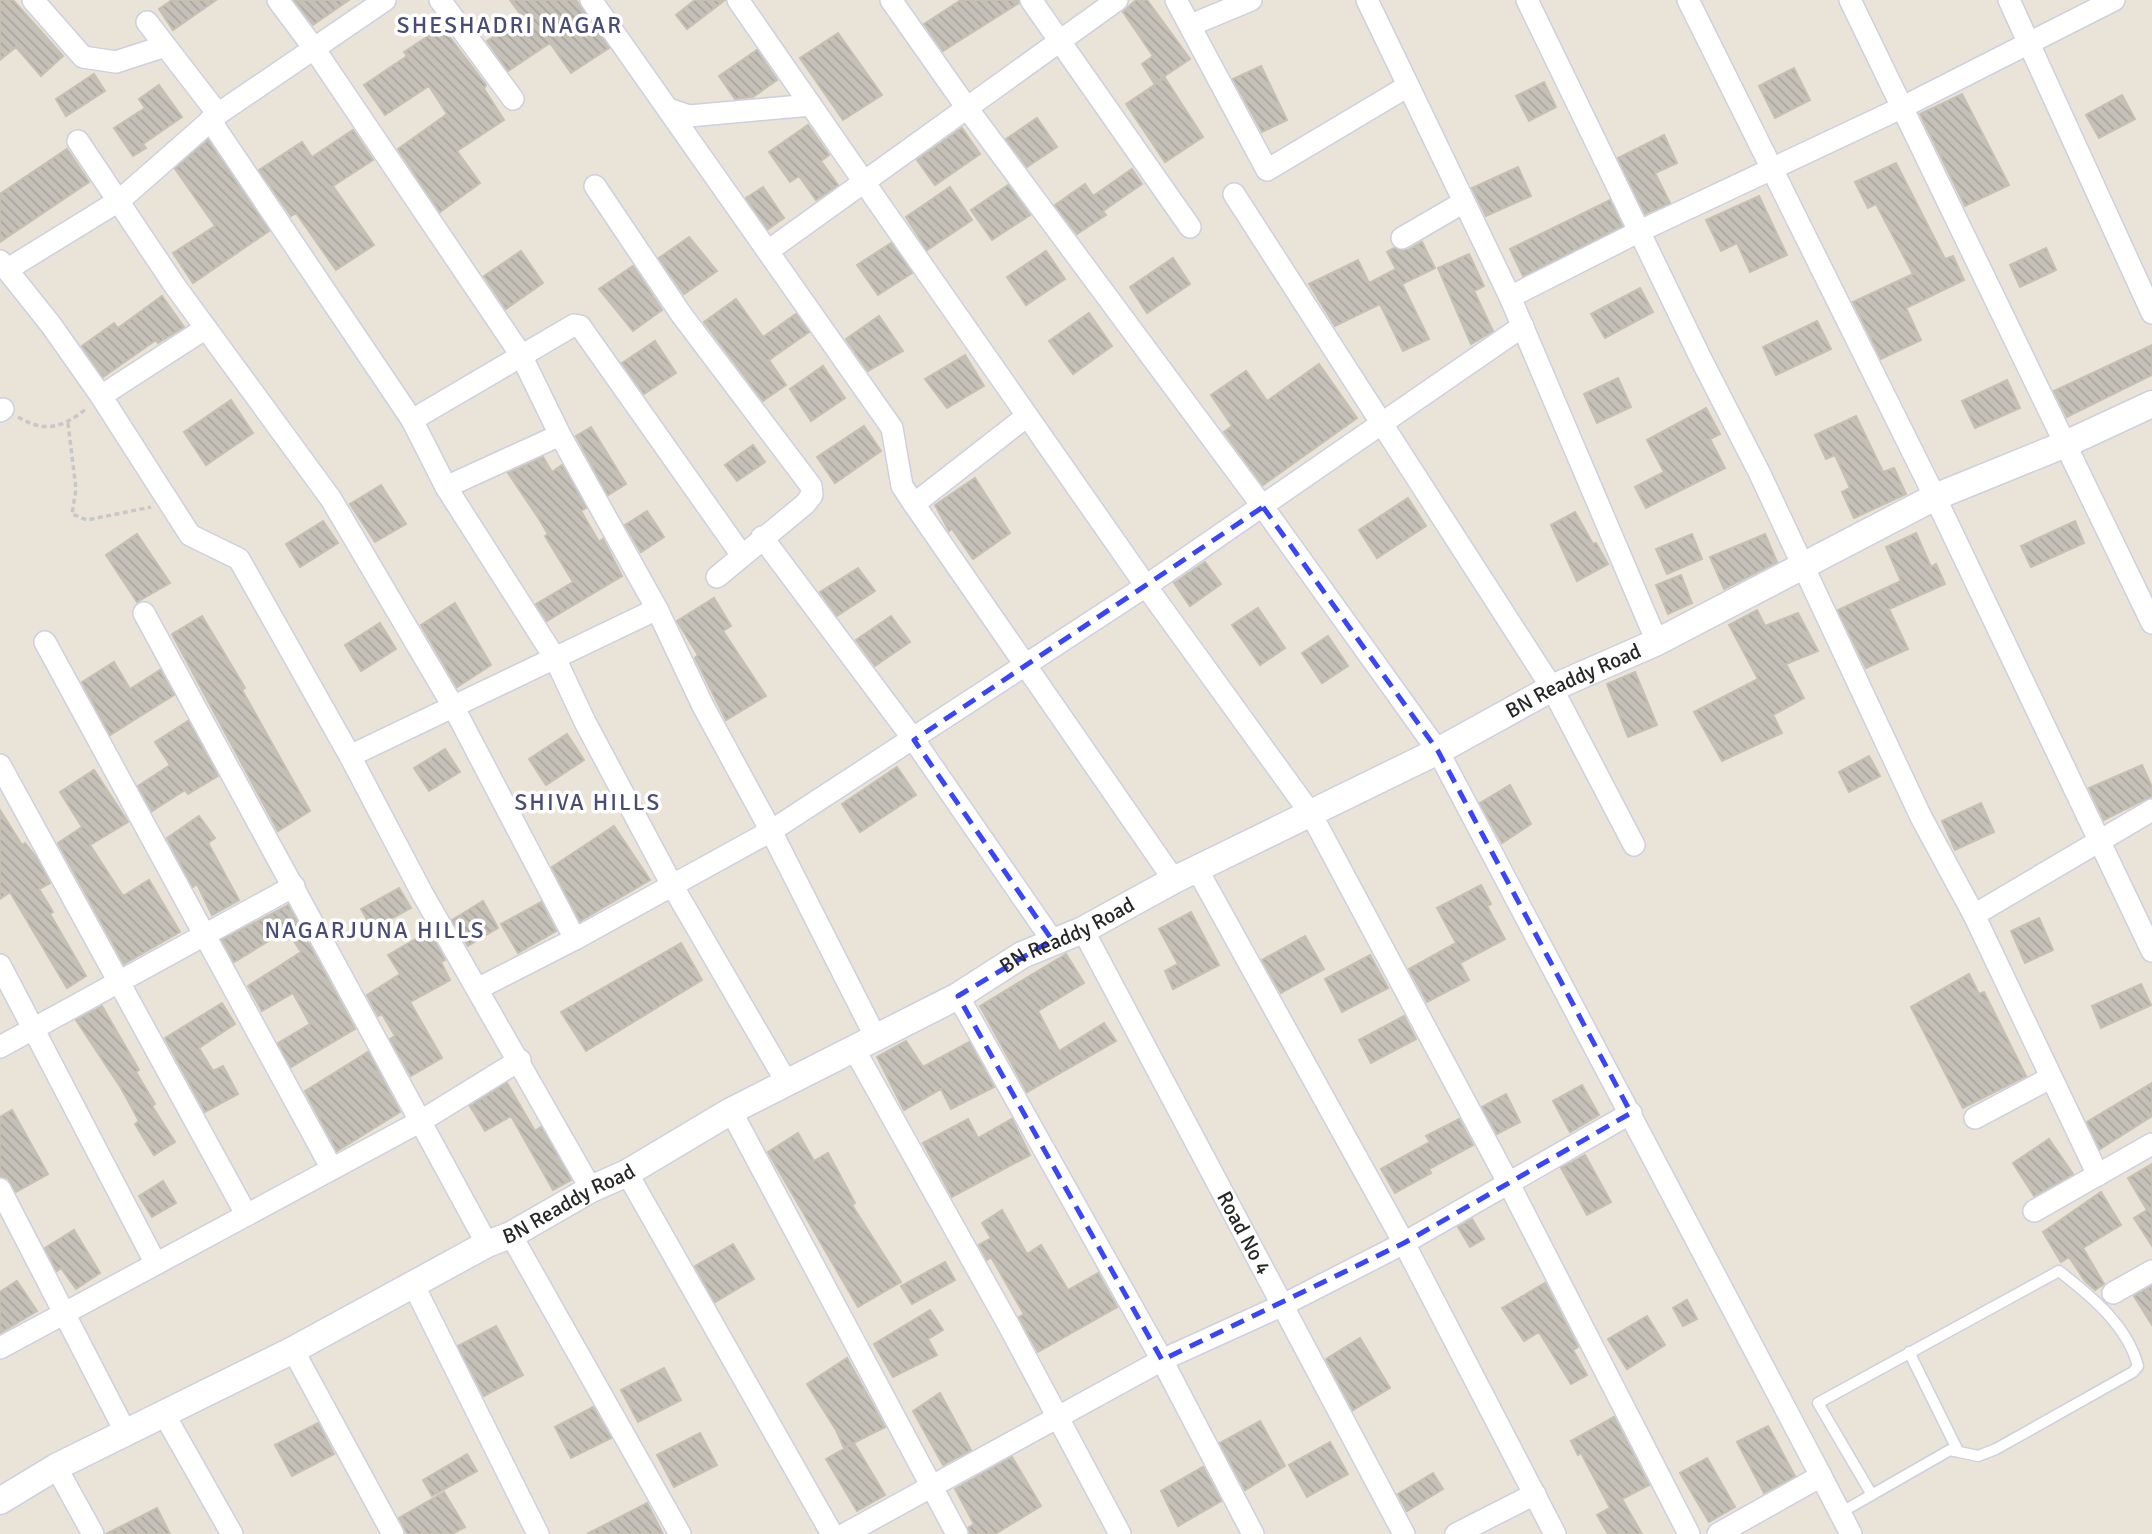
<svg xmlns="http://www.w3.org/2000/svg" width="2152" height="1534" viewBox="0 0 2152 1534" font-family="Signika,sans-serif">
<defs>
<pattern id="building-back-hatch" width="6" height="6" patternUnits="userSpaceOnUse" patternTransform="scale(1.75)"><rect width="6" height="6" fill="#c5c1b8"/><path d="M-1 5l2 2M0 0l6 6M5-1l2 2" fill="none" stroke="#a9a69e"/></pattern>
</defs>
<rect width="100%" height="100%" fill="#eae4d8"/>
<path fill="url(#building-back-hatch)" stroke="#c5c0b2" stroke-width="2" d="M0,0H13L63,56L41,76L16,47L0,60Z
M172,0H216L173,30L159,9Z
M294,0H349L313,25Z
M510,0H576L609,48L571,73L550,43L508,71L487,41L523,18Z
M695,0H725L687,29L676,15Z
M961,0H1018L1019,3L943,51L924,24Z
M1136,0H1147L1190,59L1154,83L1142,64L1153,56L1123,12Z
M442,27L486,85L484,89L504,120L457,151L480,183L440,212L398,149L447,114L429,86L385,115L364,85L407,56L404,52Z
M838,33L882,95L843,120L800,58Z
M757,50L777,80L753,97L735,99L719,76Z
M1261,66L1287,120L1262,132L1233,79Z
M1794,68L1810,100L1775,118L1759,86Z
M94,74L105,91L66,116L56,99Z
M1165,78L1203,137L1165,162L1126,104Z
M1544,82L1556,107L1529,121L1516,96Z
M159,85L182,117L143,144L146,148L133,156L114,128L145,108L139,99Z
M1962,94L2009,185L1965,206L1920,114Z
M2122,95L2135,119L2099,138L2086,115Z
M1037,118L1057,147L1027,167L1006,139Z
M808,125L829,155L821,161L838,185L816,200L799,176L790,182L769,152Z
M962,128L980,154L935,185L917,160Z
M353,130L373,160L333,186L374,245L336,270L296,213L291,216L259,170L302,142L312,157Z
M1664,135L1677,163L1655,173L1670,203L1645,214L1618,158Z
M208,140L269,231L193,283L173,253L215,226L175,169Z
M67,149L89,182L0,242V194Z
M1896,163L1945,259L1953,256L1964,280L1906,308L1921,340L1881,359L1853,302L1913,274L1876,204L1868,208L1855,182Z
M1518,167L1531,196L1486,216L1472,188Z
M1132,169L1142,184L1103,211L1106,215L1077,234L1055,205L1085,184L1093,196Z
M1008,185L1030,215L992,240L971,210Z
M763,187L784,218L768,229L746,198Z
M950,187L972,220L927,250L906,217Z
M1759,196L1787,255L1750,272L1737,243L1721,251L1706,220Z
M1610,200L1622,226L1523,276L1510,249Z
M689,237L717,271L684,294L659,258Z
M1422,242L1435,268L1402,284L1429,339L1403,351L1380,304L1335,326L1309,284L1358,260L1369,283L1396,269L1387,252L1394,248L1408,250Z
M891,243L912,273L878,295L857,265Z
M2046,248L2056,270L2020,287L2010,265Z
M521,251L543,283L506,309L484,276Z
M1046,251L1065,279L1026,305L1007,277Z
M1469,254L1484,286L1474,291L1493,331L1471,344L1438,268Z
M1173,258L1190,284L1147,313L1130,287Z
M633,266L662,310L633,331L599,289Z
M1640,288L1653,312L1605,338L1591,314Z
M162,296L184,327L158,343L156,340L103,377L82,346L114,323L118,328Z
M736,299L763,337L796,314L809,332L769,360L786,385L763,401L704,322Z
M1089,313L1112,346L1073,374L1049,341Z
M879,316L903,351L868,371L846,339Z
M1817,321L1831,349L1776,375L1763,347Z
M655,341L676,373L644,394L622,363Z
M2152,345V375L2067,417L2054,391Z
M965,355L984,386L947,408L925,379Z
M1319,364L1357,418L1263,485L1224,432L1232,426L1211,395L1246,371L1267,401Z
M823,366L845,398L811,421L790,389Z
M1618,378L1631,407L1597,423L1584,394Z
M2007,380L2020,408L1975,428L1962,401Z
M231,400L253,433L206,465L184,432Z
M1706,408L1720,434L1710,439L1725,468L1646,508L1635,487L1664,472L1647,440Z
M1856,416L1883,472L1894,468L1906,494L1854,518L1842,492L1850,488L1835,455L1826,459L1815,435Z
M864,426L881,451L835,483L817,457Z
M591,427L626,484L608,495L576,436Z
M753,445L765,462L737,481L725,465Z
M543,457L552,472L562,465L586,508L581,511L599,542L603,539L622,576L547,621L536,604L573,582L545,536L548,534L539,519L508,473Z
M975,478L1010,533L973,559L952,529L949,531L935,505Z
M381,485L406,524L375,542L350,504Z
M1408,498L1426,526L1377,558L1359,530Z
M647,511L664,537L641,552L625,525Z
M1575,512L1593,544L1596,543L1608,564L1577,581L1551,525Z
M323,521L338,543L300,567L286,544Z
M2075,521L2084,543L2031,567L2021,546Z
M1916,533L1931,567L1936,564L1945,584L1889,609L1908,649L1866,668L1838,610L1901,581L1886,547Z
M137,534L170,583L137,602L106,555Z
M1692,534L1702,559L1667,574L1656,549Z
M1765,534L1777,562L1724,589L1710,557Z
M1205,562L1221,584L1190,606L1174,583Z
M858,568L875,591L837,616L820,592Z
M1681,575L1692,603L1668,614L1656,585Z
M714,598L731,626L723,631L766,696L726,720L695,658L698,655L677,621Z
M455,603L491,665L457,687L421,625Z
M1258,608L1285,648L1260,665L1232,625Z
M1757,610L1765,626L1798,613L1818,651L1786,664L1804,698L1773,715L1782,733L1722,761L1694,712L1758,679L1729,625Z
M202,616L245,688L242,690L310,811L278,831L172,634Z
M891,616L910,642L875,666L856,640Z
M380,623L396,649L361,671L345,645Z
M1328,636L1348,666L1322,683L1302,653Z
M114,662L130,689L160,670L174,695L110,735L82,682Z
M1635,672L1657,725L1628,737L1607,684Z
M188,721L218,776L188,794L185,790L152,811L138,786L170,765L155,742Z
M567,734L584,760L546,785L529,759Z
M445,749L460,772L429,791L414,768Z
M1869,756L1880,776L1849,792L1839,772Z
M2142,765L2152,787V796L2104,820L2089,788Z
M897,767L916,795L860,832L842,804Z
M94,770L128,822L90,845L123,896L149,880L180,932L124,964L58,843L82,827L60,792Z
M1510,785L1531,824L1502,843L1480,803Z
M1981,803L1994,832L1955,850L1942,821Z
M0,810L22,845L25,843L36,857L50,883L39,889L53,912L50,914L86,976L67,988L10,892L0,899Z
M199,816L215,838L208,843L239,900L212,915L197,884L193,887L167,838Z
M614,826L650,880L580,921L552,867Z
M1481,885L1491,904L1487,906L1505,939L1460,963L1469,980L1427,1002L1409,969L1456,943L1437,908Z
M399,888L411,908L373,929L361,909Z
M483,901L498,928L468,946L452,920Z
M541,902L556,931L518,953L501,924Z
M288,905L355,1029L291,1067L278,1043L310,1024L293,993L262,1011L248,986L301,952L287,930L234,962L222,940Z
M1191,912L1219,965L1173,989L1165,971L1178,964L1159,929Z
M2039,918L2053,950L2025,963L2011,931Z
M426,933H430L445,960L441,962L450,980L410,1002L442,1058L411,1076L390,1039L395,1036L382,1014L378,1016L367,995L400,974L388,955Z
M1305,936L1324,969L1281,993L1262,960Z
M681,943L702,980L586,1051L561,1012Z
M1066,954L1084,983L1038,1011L1059,1051L1104,1023L1116,1041L1027,1092L980,1006Z
M1370,955L1388,988L1342,1012L1325,979Z
M1969,974L1979,994L1984,992L2026,1076L1963,1108L1911,1007Z
M2141,984L2151,1005L2101,1028L2092,1006Z
M222,1003L235,1024L199,1048L213,1071L223,1066L238,1094L205,1112L165,1038Z
M102,1006L139,1070L136,1072L155,1104L152,1106L175,1142L154,1155L135,1124L139,1121L121,1088L76,1020Z
M1404,1016L1416,1039L1371,1063L1359,1040Z
M906,1041L923,1067L969,1042L994,1087L951,1109L941,1089L904,1110L877,1057Z
M368,1052L400,1112L337,1151L305,1091Z
M507,1083L535,1131L541,1127L571,1180L553,1190L511,1116L485,1131L470,1106Z
M2152,1083V1116L2100,1149L2087,1122Z
M1582,1085L1599,1115L1570,1132L1553,1101Z
M1506,1094L1520,1122L1497,1134L1482,1107Z
M12,1110L48,1174L16,1192L8,1178L0,1176V1117Z
M968,1119L978,1138L1012,1119L1030,1155L952,1197L923,1143Z
M1459,1119L1473,1145L1429,1169L1431,1173L1395,1193L1381,1169L1430,1142L1426,1136Z
M798,1133L814,1161L828,1153L855,1203L852,1205L901,1282L858,1307L768,1152Z
M2049,1139L2073,1174L2034,1196L2013,1163Z
M1585,1155L1611,1202L1587,1215L1561,1168Z
M2152,1164V1246L2134,1218L2147,1210L2128,1178Z
M163,1181L176,1203L152,1217L139,1196Z
M2101,1192L2121,1225L2083,1248L2104,1284L2095,1290L2085,1281L2069,1257L2061,1262L2043,1232Z
M1002,1210L1027,1254L1041,1245L1068,1290L1098,1273L1117,1307L1038,1352L1019,1317L1024,1314L991,1257L987,1260L979,1245L991,1238L982,1223Z
M1472,1219L1484,1239L1470,1247L1458,1227Z
M74,1230L100,1273L76,1289L61,1268L57,1271L45,1248Z
M733,1244L754,1279L715,1302L695,1266Z
M945,1262L955,1280L912,1304L901,1286Z
M17,1281L37,1311L0,1333V1292Z
M1545,1283L1578,1347L1573,1350L1587,1375L1571,1384L1539,1332L1524,1341L1502,1308Z
M2152,1286V1325L2134,1296Z
M1687,1300L1697,1319L1683,1326L1673,1308Z
M930,1310L943,1330L928,1339L937,1355L893,1377L874,1344Z
M1647,1316L1665,1345L1627,1369L1608,1339Z
M496,1326L523,1375L484,1396L458,1346Z
M1360,1338L1390,1388L1353,1410L1326,1359Z
M847,1358L885,1427L844,1448L836,1430L807,1384Z
M664,1368L681,1400L638,1422L621,1390Z
M940,1393L971,1450L943,1465L913,1411Z
M593,1407L611,1438L571,1458L555,1427Z
M1614,1417L1649,1485L1622,1499L1642,1534H1608L1597,1515L1610,1508L1581,1453L1578,1455L1571,1441Z
M1260,1421L1285,1466L1245,1490L1220,1443Z
M318,1423L334,1454L292,1476L275,1445Z
M1768,1426L1795,1476L1764,1493L1737,1442Z
M700,1433L717,1465L674,1487L657,1455Z
M1330,1442L1348,1474L1307,1497L1289,1465Z
M854,1443L885,1495L857,1511L826,1459Z
M467,1454L477,1471L432,1496L423,1480Z
M1012,1457L1041,1506L995,1534H970L968,1528L974,1524L955,1489Z
M1707,1458L1735,1507L1709,1522L1680,1473Z
M1203,1467L1221,1501L1178,1526L1161,1491Z
M1433,1473L1443,1489L1407,1511L1398,1494Z
M444,1492L465,1527L452,1534H407L399,1518Z
M647,1503L663,1534H587Z
M157,1508L170,1534H106Z"/>
<g fill="none" stroke-linecap="round" stroke-linejoin="round">
<defs>
<path id="service" d="M1909,1352L1958,1451
M1840,1513L1950,1450L1978,1456L1996,1449L2133,1372L2138,1366C2127,1325 2091,1296 2059,1271L1818,1403L1872,1495"/>
<g id="minor">
<path d="M33,0L83,57L116,62L165,46"/>
<path d="M278,0L313,47L521,355L560,435"/>
<path d="M440,0L513,99"/>
<path d="M591,0L892,428L902,486L914,504L1174,880"/>
<path d="M738,0L864,182L1117,0"/>
<path d="M891,0L967,108L1263,507L1438,751L1821,1476L1718,1534"/>
<path d="M1031,0L1190,227"/>
<path d="M1176,0L1267,170L1408,86"/>
<path d="M1367,0L1510,297L1657,642"/>
<path d="M1527,0L1702,361L1759,472L1921,817L1974,915"/>
<path d="M1688,0L1935,497L2152,951"/>
<path d="M1850,0L2152,623"/>
<path d="M2009,0L2152,313"/>
<path d="M147,22L218,114"/>
<path d="M1191,25L1251,0"/>
<path d="M668,109L689,116L811,105"/>
<path d="M210,120L412,420L446,487L555,658L585,722L672,885L787,1083"/>
<path d="M78,141L175,286L331,499L453,706L575,939"/>
<path d="M595,186L681,314L811,486L812,495L805,504L717,577"/>
<path d="M1234,194L1552,688L1634,845"/>
<path d="M1402,238L1464,202"/>
<path d="M0,261L51,325L101,396L190,535L239,559L350,756L422,893L591,1189"/>
<path d="M8,269L120,200L218,114L385,0"/>
<path d="M1510,297L1640,231L1901,108L2114,0"/>
<path d="M1523,326L1146,586L1311,814L1509,1184L1689,1534"/>
<path d="M101,396L206,328"/>
<path d="M0,411L3,409"/>
<path d="M412,420L574,325L580,326L741,554"/>
<path d="M446,487L560,435L657,609L703,706L771,831L876,1038"/>
<path d="M914,504L1027,416"/>
<path d="M762,537L914,740L1052,940"/>
<path d="M144,613L487,1244"/>
<path d="M45,642L332,1169"/>
<path d="M350,756L657,609"/>
<path d="M0,765L246,1214"/>
<path d="M1197,869L1404,1243L1555,1534"/>
<path id="s1" d="M1083,930L1404,1534"/>
<path d="M0,965L156,1264"/>
<path d="M477,989L575,939L771,831L1146,586L864,182L768,251"/>
<path d="M958,996L1162,1360L1253,1534"/>
<path d="M0,1047L294,886"/>
<path d="M853,1047L1008,1324L1120,1534"/>
<path d="M731,1111L957,1534"/>
<path d="M1975,1118L2050,1078"/>
<path d="M627,1173L832,1534"/>
<path d="M2098,1175L1974,915L2152,810"/>
<path d="M0,1189L126,1433"/>
<path d="M2034,1211L2152,1144"/>
<path d="M511,1235L680,1534"/>
<path d="M413,1284L538,1534"/>
<path d="M2113,1293L2152,1271"/>
<path d="M0,1348L421,1121L520,1060"/>
<path d="M293,1350L393,1534"/>
<path d="M164,1414L232,1534"/>
<path d="M56,1467L93,1534"/>
<path d="M1821,1476L1851,1534"/>
<path d="M845,1534L1162,1360L1283,1305L1404,1243L1631,1113"/>
<path d="M1456,1534L1535,1494"/>
</g>
<g id="tertiary">
<path id="s2" d="M0,1501L56,1467L293,1350L487,1244L511,1235L591,1189L627,1173L731,1111L958,996L1022,955L1083,930L1174,880L1438,751L1552,688L1657,642L1935,497L2068,443L2152,404"/>
</g>
</defs>
<use href="#service" stroke="#cecfe0" stroke-width="13"/>
<use href="#minor" stroke="#cecfe0" stroke-width="24"/>
<use href="#tertiary" stroke="#cecfe0" stroke-width="29"/>
<path stroke="#c7c7c7" stroke-width="3.5" stroke-dasharray="5 3.5" stroke-linecap="butt" d="M18,417C45,433 62,428 86,409
M68,423L76,489L72,514L87,520L151,507"/>
<use href="#service" stroke="#fff" stroke-width="10"/>
<use href="#minor" stroke="#fff" stroke-width="21"/>
<use href="#tertiary" stroke="#fff" stroke-width="26"/>
</g>
<path fill="none" stroke="#3846f7" stroke-width="5" stroke-dasharray="14 9" stroke-linejoin="round" d="M1263,507L1438,751L1631,1113L1404,1243L1162,1360L958,996L1052,940L914,740Z"/>
<g text-anchor="middle" dominant-baseline="central" stroke-width="7" stroke-linejoin="round" paint-order="stroke">
<g font-size="21" fill="#272727" stroke="#fff">
<text stroke="none"><textPath href="#s2" startOffset="1776">BN Readdy Road</textPath></text>
<text stroke="none"><textPath href="#s2" startOffset="1209">BN Readdy Road</textPath></text>
<text stroke="none"><textPath href="#s2" startOffset="642">BN Readdy Road</textPath></text>
<text stroke="none"><textPath href="#s1" startOffset="343">Road No 4</textPath></text>
</g>
<g font-size="23" letter-spacing="2" fill="#494c76" stroke="#fff">
<text x="510" y="25">SHESHADRI NAGAR</text>
<text x="588" y="802">SHIVA HILLS</text>
<text x="375" y="930">NAGARJUNA HILLS</text>
</g>
</g>
</svg>
